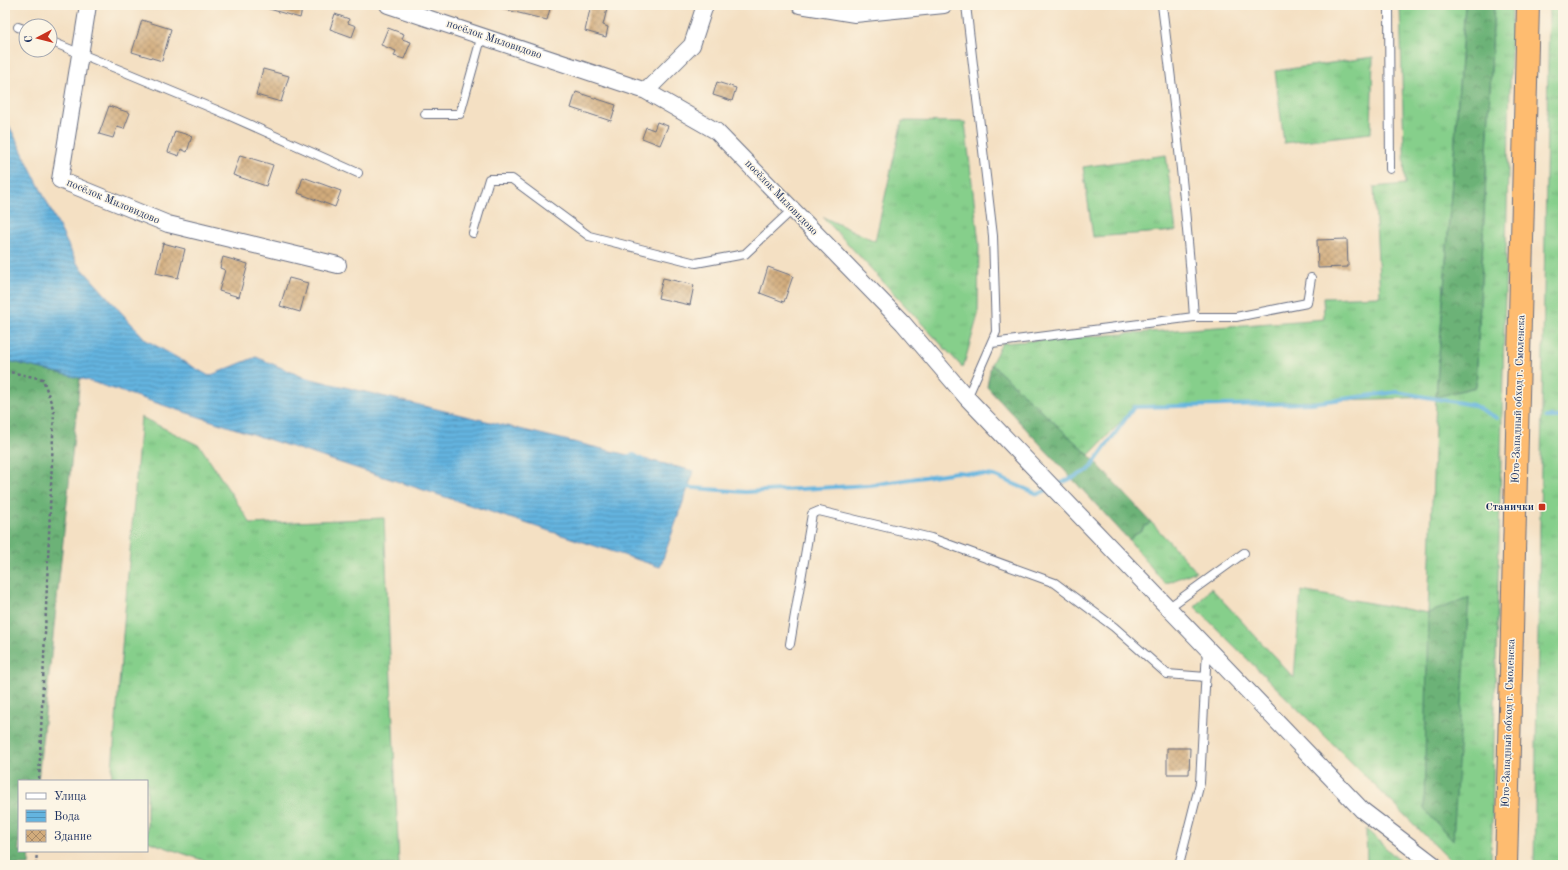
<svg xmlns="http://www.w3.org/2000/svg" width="1568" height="870" viewBox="0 0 1568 870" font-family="'Old Standard TT',serif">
<defs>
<pattern id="grass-tufts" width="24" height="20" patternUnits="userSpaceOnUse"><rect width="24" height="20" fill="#86cf8b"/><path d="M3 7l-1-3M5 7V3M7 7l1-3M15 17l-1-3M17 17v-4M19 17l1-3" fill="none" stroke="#73b27a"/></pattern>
<pattern id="forest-crowns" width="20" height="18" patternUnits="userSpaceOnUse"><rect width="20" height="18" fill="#6cb277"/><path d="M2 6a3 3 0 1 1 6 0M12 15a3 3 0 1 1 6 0" fill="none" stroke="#589165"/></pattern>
<pattern id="water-rules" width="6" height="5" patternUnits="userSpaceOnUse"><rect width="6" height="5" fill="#64b4df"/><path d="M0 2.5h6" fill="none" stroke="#5293b8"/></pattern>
<pattern id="building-cross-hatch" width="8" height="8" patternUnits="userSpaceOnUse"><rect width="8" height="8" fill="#d2ac7c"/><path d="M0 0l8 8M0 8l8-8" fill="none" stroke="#aa8c69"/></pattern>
</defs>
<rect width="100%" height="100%" fill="#fcf5e5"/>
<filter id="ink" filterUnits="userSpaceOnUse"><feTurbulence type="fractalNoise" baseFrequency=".025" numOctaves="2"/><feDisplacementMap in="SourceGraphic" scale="8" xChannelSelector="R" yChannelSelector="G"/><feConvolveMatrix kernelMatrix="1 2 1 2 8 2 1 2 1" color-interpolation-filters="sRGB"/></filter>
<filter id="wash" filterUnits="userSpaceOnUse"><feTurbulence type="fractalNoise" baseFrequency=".012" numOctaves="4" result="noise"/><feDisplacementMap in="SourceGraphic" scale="16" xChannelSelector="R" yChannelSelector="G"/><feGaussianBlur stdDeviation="0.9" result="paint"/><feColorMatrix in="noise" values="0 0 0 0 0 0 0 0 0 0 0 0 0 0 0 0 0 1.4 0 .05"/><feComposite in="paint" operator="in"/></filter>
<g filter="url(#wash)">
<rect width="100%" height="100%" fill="#f4e0c3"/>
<path fill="url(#grass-tufts)" stroke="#507f74" d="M1400,5H1465L1436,396L1476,387L1494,5H1512L1491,865H1455L1195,607L1211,588L1294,678L1301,591L1428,613L1436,397L1135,407L1089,455L991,364L1002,343L1324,319L1323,298L1380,296L1374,187L1405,184Z
M1549,5H1563V865H1534Z
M1373,57L1371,133L1284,143L1275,71Z
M902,121L965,122L979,243L978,315L963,368L823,217L875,241Z
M1166,155L1176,231L1093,237L1083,167Z
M141,417L200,446L251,524L384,518L399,865H217L147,841V781H111Z
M1151,522L1196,571L1165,584L1129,540Z
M1366,829L1404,865H1367Z"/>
<path fill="url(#forest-crowns)" stroke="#44706a" d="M1465,5H1494L1476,387L1436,397Z
M5,360L80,378L38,781H19V851H30L29,865H5Z
M991,364L1089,455L1151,522L1129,540L987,387Z
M1469,598L1453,841L1424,809L1428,613Z"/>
<path fill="url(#water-rules)" stroke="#40729e" d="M5,117L77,263L146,340L209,376L256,357L303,377L694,471L660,567L80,378L5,360Z"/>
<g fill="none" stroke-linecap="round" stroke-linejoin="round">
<path stroke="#64b4df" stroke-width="4" d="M1546,417H1563
M625,457L634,455L644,461
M1057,485L1089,470L1134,407L1311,403L1397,392L1473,405L1497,418
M683,487L745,492L871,485L957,472L995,476L1038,494L1049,489"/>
</g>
<g id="blocks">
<path fill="url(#building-cross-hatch)" d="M267,5H303L300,18L266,8Z
M504,5H551L547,20L503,9Z
M591,5H608L603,25L608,27L606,37L585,31Z
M335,14L349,19L348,23L356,26L352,37L330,29Z
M142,20L171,29L162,61L132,52Z
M388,28L404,34L402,39L411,42L404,59L394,56L396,51L381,45Z
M263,69L289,76L281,102L256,95Z
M717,82L736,88L732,101L713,95Z
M576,92L616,105L611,121L571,108Z
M109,106L130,113L124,129L117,127L113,138L99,134Z
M657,122L668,126L660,145L642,138L646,127L654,130Z
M175,131L192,136L187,152L181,149L179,156L168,152Z
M240,155L273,165L266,186L233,175Z
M303,177L341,191L335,207L298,193Z
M1347,239L1348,267L1318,268L1317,240Z
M163,243L185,249L178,278L156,273Z
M223,257L248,264L239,297L219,291L225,270L220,268Z
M768,267L793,276L784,302L760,293Z
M289,278L308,283L300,312L280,306Z
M663,278L694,285L690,305L658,298Z
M1167,748H1190L1189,774H1167Z"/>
</g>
</g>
<g filter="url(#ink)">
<use href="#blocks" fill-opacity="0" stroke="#676d81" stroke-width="1"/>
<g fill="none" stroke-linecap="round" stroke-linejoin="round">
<defs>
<path id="service" d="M966,5L993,236L996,332L967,398
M1389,5L1390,169
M18,27L26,30
M50,41L219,111L358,173
M425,114H460L482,35
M473,233L489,179H512L589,236L696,263L745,254L792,210
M1194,317H1236L1307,303L1311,278
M992,343L1194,317C1187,212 1175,109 1162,5
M1168,608L1244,553
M790,644L812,514L819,511L931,538L1055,583L1114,627L1167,674L1206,677
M1179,865L1200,783L1207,649"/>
<path id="minor" d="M88,5L60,180L168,224L338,265
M388,5L646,91L716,131L903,323L967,398L1362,810L1434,865
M800,5L855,14L944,5
M646,91L692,45L705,5"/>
<path id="trunk" d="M1506,865L1528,5"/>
</defs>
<use href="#service" stroke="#676d81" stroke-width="10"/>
<use href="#minor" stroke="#676d81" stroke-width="18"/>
<use href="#trunk" stroke="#676d81" stroke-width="24"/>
<path stroke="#676d81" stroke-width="2.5" stroke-dasharray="3 3" stroke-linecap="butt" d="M5,371L43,379L54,411L39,781
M36,865L37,851"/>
<use href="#service" stroke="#fff" stroke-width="8"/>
<use href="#minor" stroke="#fff" stroke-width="16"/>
<use href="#trunk" stroke="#febc70" stroke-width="22"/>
</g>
</g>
<rect fill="#c8321e" stroke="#fcf5e5" stroke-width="1.5" x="1538" y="503" width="8" height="8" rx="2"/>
<g text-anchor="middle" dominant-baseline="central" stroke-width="3" stroke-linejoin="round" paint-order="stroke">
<g font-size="11" fill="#1b2f5e" stroke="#fcf5e5">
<text transform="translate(494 40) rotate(19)">посёлок Миловидово</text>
<text transform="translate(781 198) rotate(46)">посёлок Миловидово</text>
<text transform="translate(113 202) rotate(23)">посёлок Миловидово</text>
<text transform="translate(1519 399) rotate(-88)">Юго-Западный обход г. Смоленска</text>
<text transform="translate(1509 723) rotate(-88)">Юго-Западный обход г. Смоленска</text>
</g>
<g font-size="11" font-weight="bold" fill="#1b2f5e" stroke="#fcf5e5" text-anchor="end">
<text x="1534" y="507">Станички</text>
</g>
</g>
<rect width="1568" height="870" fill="none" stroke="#fcf5e5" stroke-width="20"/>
<rect x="18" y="780" width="130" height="72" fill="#fcf5e5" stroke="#a2a6af"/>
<rect x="26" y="793" width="20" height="6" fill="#ffffff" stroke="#a2a6af"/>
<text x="54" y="800" font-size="12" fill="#1b2f5e">Улица</text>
<rect x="26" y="810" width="20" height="12" fill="url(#water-rules)" stroke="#a2a6af"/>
<text x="54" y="820" font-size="12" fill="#1b2f5e">Вода</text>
<rect x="26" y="830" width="20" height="12" fill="url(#building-cross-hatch)" stroke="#a2a6af"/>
<text x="54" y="840" font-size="12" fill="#1b2f5e">Здание</text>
<g transform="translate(38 38) rotate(263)"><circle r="19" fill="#fcf5e5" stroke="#a2a6af"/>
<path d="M0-3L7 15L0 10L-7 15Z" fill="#c8321e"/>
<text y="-6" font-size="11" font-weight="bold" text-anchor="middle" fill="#1b2f5e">С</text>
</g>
</svg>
